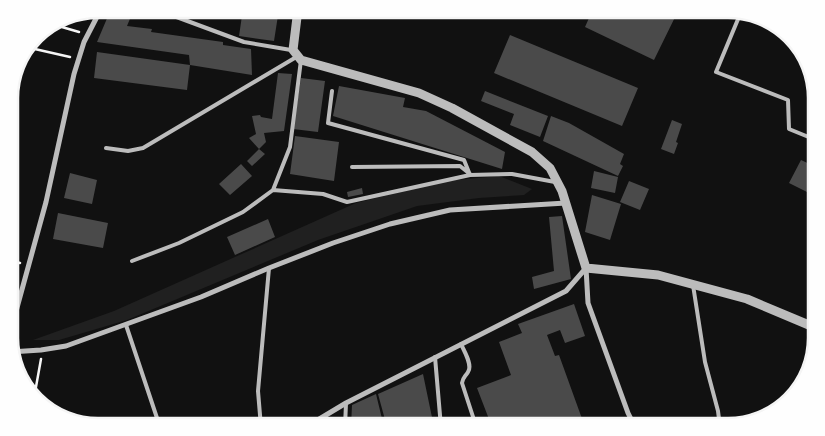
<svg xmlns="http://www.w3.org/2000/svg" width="825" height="436" viewBox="0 0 825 436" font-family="'Nunito Sans',sans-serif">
<rect width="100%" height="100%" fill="#111"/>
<path fill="#202020" d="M499,176L532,189L524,195L479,198L417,206L318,240L127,320L59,340H33L114,311L356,203L445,181Z"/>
<path fill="#4a4a4a" d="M111,9H134L127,26L152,29L151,32L223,42V45L251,49L252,75L190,65L187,90L94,78L97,52L190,65L189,55L97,42Z
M243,9H279L274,41L239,36Z
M593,9H679L654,60L585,27Z
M510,35L638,88L622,126L494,73Z
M278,73L292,74L284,131L264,133L266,142L259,149L249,138L256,134L252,116L260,115L261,117L272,119Z
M301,78L325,81L318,132L293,129Z
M339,86L405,98L403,107L426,111L505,152L502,169L333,116Z
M485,91L548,116L540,137L510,125L514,114L481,101Z
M551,116L569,123L624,154L620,164L623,166L618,176L543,141Z
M672,120L682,124L676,142L678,143L674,154L661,149Z
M295,136L339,142L334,181L290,174Z
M259,149L265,154L252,166L247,161Z
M801,160L816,167L815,196L789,183Z
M241,164L252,176L230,195L219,184Z
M594,171L618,177L615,193L591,188Z
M70,173L97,180L92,204L64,198Z
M629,181L649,189L640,210L620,202Z
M362,188L363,194L348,197L347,192Z
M592,195L621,204L610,240L585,232Z
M58,213L108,223L103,248L53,239Z
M562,216L571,279L534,289L532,277L554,271L549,217Z
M268,219L275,237L235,255L227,237Z
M574,304L585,336L565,343L560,330L547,335L555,356L559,355L585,427H492L477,388L511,375L499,342L522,333L518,324Z
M423,374L434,427H387L378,394Z
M376,394L384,427H351L352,405Z"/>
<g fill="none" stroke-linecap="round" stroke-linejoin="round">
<path stroke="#f5f5f5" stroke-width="2.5" d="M55,25L79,32
M26,47L70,57
M9,260L20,263
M34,398L41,359"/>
<path stroke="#bcbcbc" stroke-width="4" d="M155,9L244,42L291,50
M741,12L716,72L788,100L789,129L816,140
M332,91L328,123L464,160L470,175
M106,148L128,151L143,148L298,56
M352,167L460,166L470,174
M273,190L323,194L347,202L470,175L512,174L555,182
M132,261L179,243L243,212L273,190L290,147L301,60
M693,285L705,362L718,411L720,427
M126,325L160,427
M461,344C464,351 473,365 468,372C465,377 463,377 462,383L476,426
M435,357L441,427
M261,427L258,391L269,268
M345,427L346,403"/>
<path stroke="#bcbcbc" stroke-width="5" d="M586,268L588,303L628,413L635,427
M10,352L41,350L66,346L201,297L269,268L333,243L390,224L450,210L566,203
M15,352L12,331L15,315L46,202L74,74L84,42L101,9
M306,427L346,403L566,291L586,268"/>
<path stroke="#bcbcbc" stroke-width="9" d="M298,9L293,50L301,60L419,93L452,108L532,152L550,168L562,191L586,268L658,275L747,299L816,328"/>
</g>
<path d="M0 0H825V436H0ZM98 18H728A80 80 0 0 1 808 98V338A80 80 0 0 1 728 418H98A80 80 0 0 1 18 338V98A80 80 0 0 1 98 18Z" fill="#fefefe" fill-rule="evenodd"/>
<path fill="none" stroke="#f5f5f5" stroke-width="2.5" d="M98 18H728A80 80 0 0 1 808 98V338A80 80 0 0 1 728 418H98A80 80 0 0 1 18 338V98A80 80 0 0 1 98 18Z"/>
</svg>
